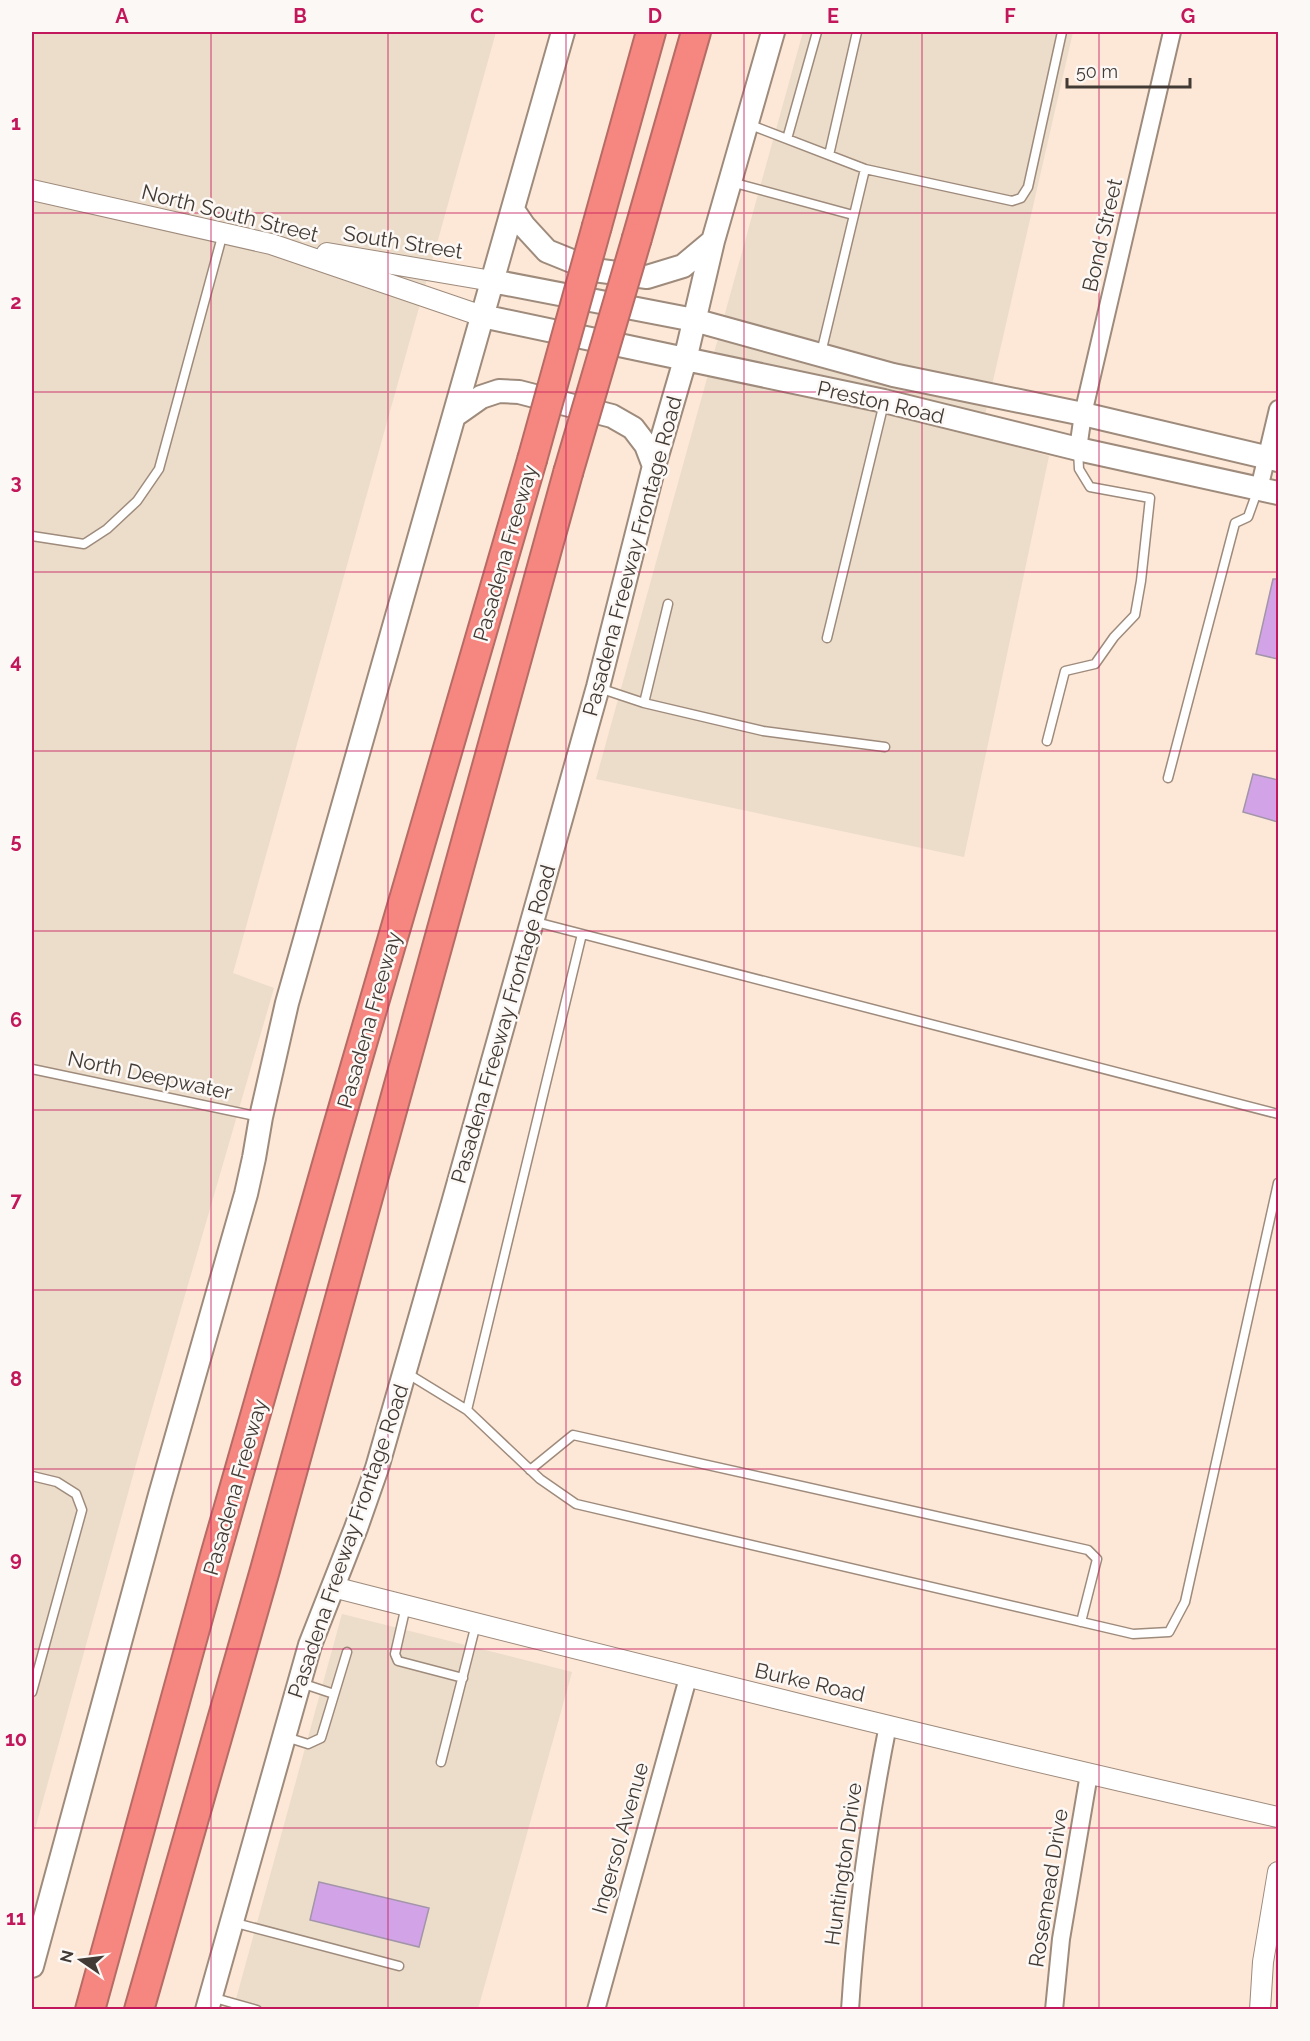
<svg xmlns="http://www.w3.org/2000/svg" width="1310" height="2041" viewBox="0 0 1310 2041" font-family="Raleway,sans-serif">
<rect width="100%" height="100%" fill="#fde7d7"/>
<path fill="#ecdcca" d="M32,32H496L233,973L274,988L138,1457L32,1840Z
M803,32H1073L980,437L1049,456L964,857L596,779Z
M342,1614L572,1672L478,2009L233,2010Z"/>
<path fill="#d2a4e7" stroke="#a295a9" stroke-width="1.5" d="M1273,579H1278V659L1256,654Z
M1253,774L1278,780V822L1243,812Z
M319,1882L429,1908L419,1947L310,1920Z"/>
<g fill="none" stroke-linecap="round" stroke-linejoin="round">
<defs>
<path id="service" d="M748,124L865,169L1012,201L1021,198L1028,187L1062,32
M787,139L817,32
M829,155L857,32
M731,182L853,215
M821,353L865,169
M32,536L84,544L107,529L137,501L159,469L223,233
M827,638L884,403
M599,688L644,703L763,731L885,747
M644,703L668,604
M1047,741L1065,671L1095,664L1114,637L1135,615L1141,581L1150,498L1090,487L1079,469L1078,451
M1168,778L1235,523L1248,517L1258,489
M532,921L1278,1114
M32,1069L260,1117
M405,1372L467,1410L540,1479L576,1504L1133,1634L1169,1632L1185,1602L1278,1183
M467,1410L582,934
M530,1470L573,1435L1088,1550L1097,1559L1081,1622
M32,1476L57,1482L76,1494L82,1510L32,1692
M406,1606L395,1654L398,1661L463,1678
M301,1683L334,1694
M286,1737L308,1744L321,1738L347,1652
M441,1762L476,1624
M232,1922L399,1966
M211,1997L257,2010"/>
<path id="minor" d="M1078,449L1083,414L1172,32
M1259,489L1278,409
M596,2010L688,1678
M850,2010C856,1913 869,1820 888,1725
M1054,2010L1061,1939L1089,1774"/>
<path id="tertiary" d="M32,190L271,244L482,316
M327,253L492,281
M333,1587C647,1667 962,1746 1278,1817
M1260,2010L1263,1962L1278,1872"/>
<path id="secondary" d="M513,210L524,226L547,251L594,270L647,277L683,266L713,241
M492,281L694,320L893,375L1083,414L1278,460
M482,316L884,401L1078,449L1278,493
M454,416L481,397L499,391L519,392L612,416L633,428L646,445L654,466
M32,1966L160,1495L246,1194L254,1158L261,1117L287,1003L563,32
M207,2010L310,1645L356,1528L377,1468L453,1203L598,687L654,466L685,360L713,241L773,32"/>
<path id="motorway" d="M597,226L651,32
M637,238L696,32
M90,2010L215,1556L336,1133L532,460
M139,2010L265,1570L568,473"/>
</defs>
<use href="#service" stroke="#9e8b7c" stroke-width="11"/>
<use href="#minor" stroke="#9e8b7c" stroke-width="20"/>
<use href="#tertiary" stroke="#9e8b7c" stroke-width="22"/>
<use href="#secondary" stroke="#9e8b7c" stroke-width="26"/>
<use href="#motorway" stroke="#b76b65" stroke-width="32"/>
<use href="#service" stroke="#fff" stroke-width="8"/>
<use href="#minor" stroke="#fff" stroke-width="16"/>
<use href="#tertiary" stroke="#fff" stroke-width="20"/>
<use href="#secondary" stroke="#fff" stroke-width="22"/>
<use href="#motorway" stroke="#f68680" stroke-width="28"/>
<defs>
<path id="motorway-bridge" d="M532,460L597,226
M568,473L637,238"/>
</defs>
<use href="#motorway-bridge" stroke="#b76b65" stroke-width="32" stroke-linecap="butt"/>
<use href="#motorway-bridge" stroke="#f68680" stroke-width="28"/>
</g>
<path fill="none" stroke="#c2185b" stroke-width="1.5" stroke-opacity="0.55" d="M211,32V2010M388,32V2010M566,32V2010M744,32V2010M922,32V2010M1099,32V2010M32,213H1278M32,392H1278M32,572H1278M32,751H1278M32,931H1278M32,1110H1278M32,1290H1278M32,1469H1278M32,1649H1278M32,1828H1278"/>
<g text-anchor="middle" dominant-baseline="central" stroke-width="5" stroke-linejoin="round" paint-order="stroke">
<g font-size="21" fill="#423a34" stroke="#fcf8f5">
<text transform="translate(230 213) rotate(14)">North South Street</text>
<text transform="translate(1102 235) rotate(-77)">Bond Street</text>
<text transform="translate(403 242) rotate(9)">South Street</text>
<text transform="translate(881 402) rotate(13)">Preston Road</text>
<text transform="translate(505 553) rotate(-74)">Pasadena Freeway</text>
<text transform="translate(632 556) rotate(-75)">Pasadena Freeway Frontage Road</text>
<text transform="translate(369 1020) rotate(-74)">Pasadena Freeway</text>
<text transform="translate(503 1024) rotate(-74)">Pasadena Freeway Frontage Road</text>
<text transform="translate(150 1075) rotate(12)">North Deepwater</text>
<text transform="translate(235 1487) rotate(-74)">Pasadena Freeway</text>
<text transform="translate(348 1541) rotate(-71)">Pasadena Freeway Frontage Road</text>
<text transform="translate(810 1682) rotate(13)">Burke Road</text>
<text transform="translate(620 1838) rotate(-74)">Ingersol Avenue</text>
<text transform="translate(843 1864) rotate(-82)">Huntington Drive</text>
<text transform="translate(1048 1888) rotate(-81)">Rosemead Drive</text>
</g>
</g>
<rect width="1310" height="2041" fill="none" stroke="#fcf8f5" stroke-width="66"/>
<g transform="translate(81 1960) rotate(284)" stroke="#fcf8f5" stroke-width="4.5" paint-order="stroke">
<path d="M0-4.5L10 22L0 15L-10 22Z" fill="#423a34"/>
<text y="-9" font-size="16" font-weight="bold" text-anchor="middle" fill="#423a34">N</text>
</g>
<path d="M1067 78v9h123v-9" fill="none" stroke="#423a34" stroke-width="3"/>
<text x="1076" y="78" font-size="18" fill="#423a34" stroke="#fcf8f5" stroke-width="4.5" paint-order="stroke">50 m</text>
<rect x="33" y="33" width="1244" height="1975" fill="none" stroke="#c2185b" stroke-width="2"/>
<g font-size="20" text-anchor="middle" font-weight="bold" fill="#c2185b">
<text x="122" y="23">A</text>
<text x="300" y="23">B</text>
<text x="477" y="23">C</text>
<text x="655" y="23">D</text>
<text x="833" y="23">E</text>
<text x="1010" y="23">F</text>
<text x="1188" y="23">G</text>
<text x="16" y="130">1</text>
<text x="16" y="309">2</text>
<text x="16" y="489">3</text>
<text x="16" y="668">4</text>
<text x="16" y="848">5</text>
<text x="16" y="1027">6</text>
<text x="16" y="1207">7</text>
<text x="16" y="1386">8</text>
<text x="16" y="1566">9</text>
<text x="16" y="1746">10</text>
<text x="16" y="1925">11</text>
</g>
</svg>
